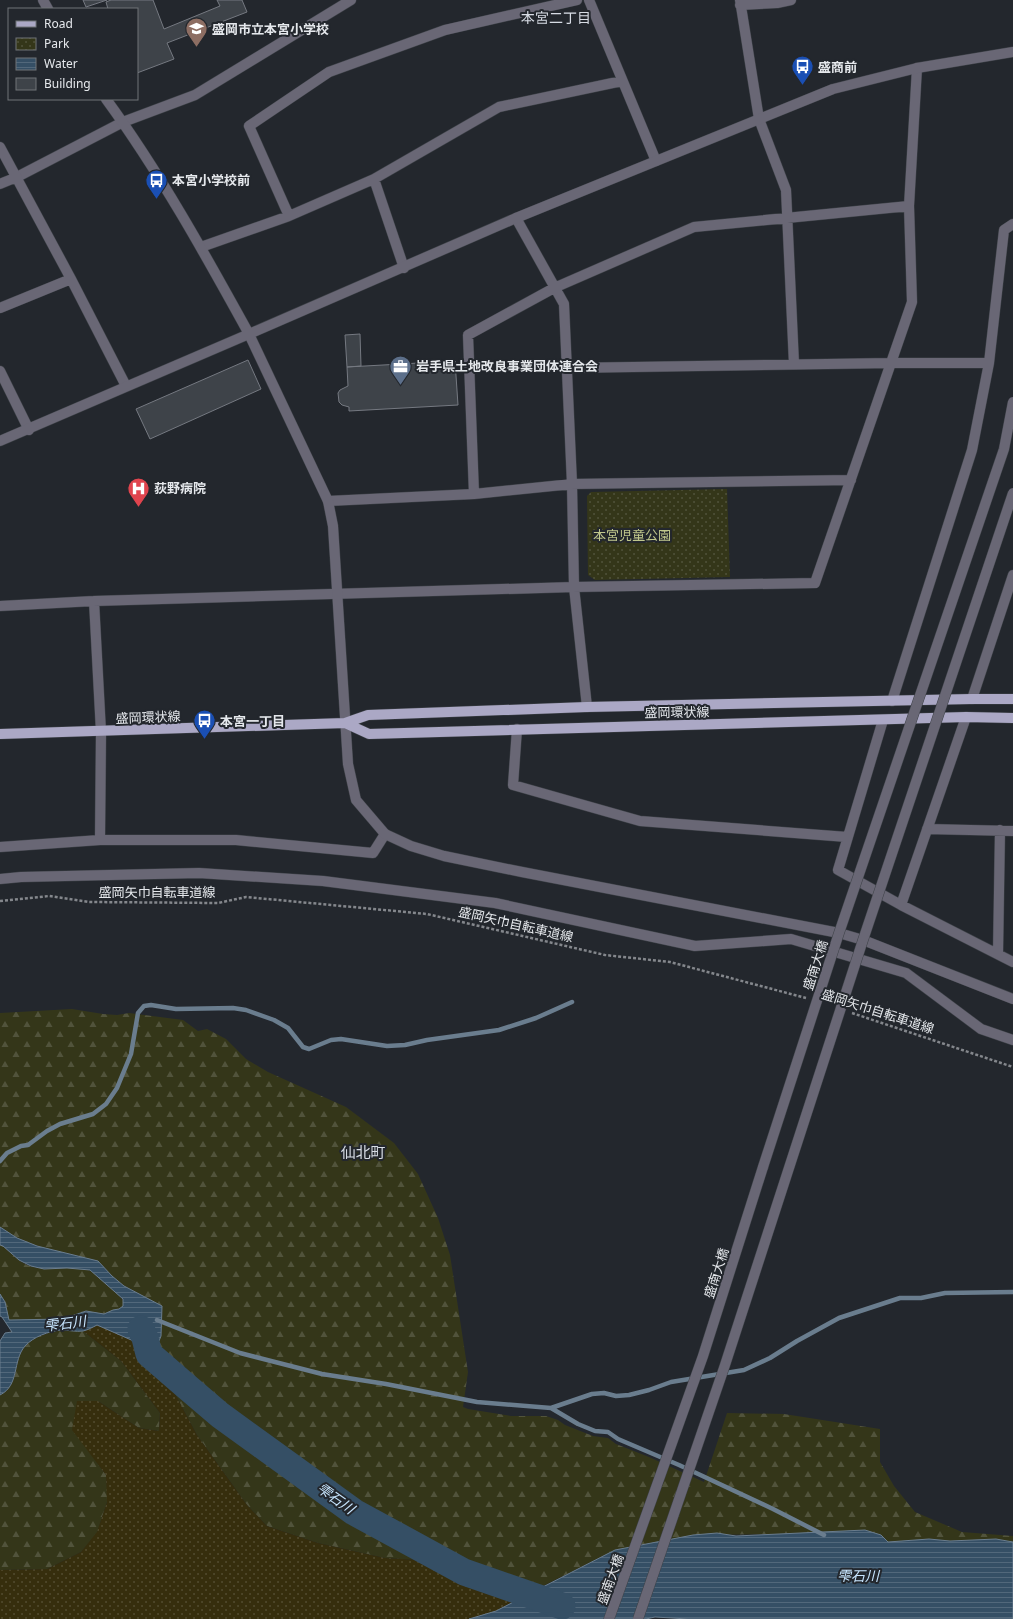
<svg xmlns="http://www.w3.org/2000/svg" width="1013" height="1619" viewBox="0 0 1013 1619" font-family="'Noto Sans','Noto Sans JP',sans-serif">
<defs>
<pattern id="forest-firs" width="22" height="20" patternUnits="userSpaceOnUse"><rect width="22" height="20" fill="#343619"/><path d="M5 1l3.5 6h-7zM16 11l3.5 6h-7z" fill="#51533b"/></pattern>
<pattern id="sand-dots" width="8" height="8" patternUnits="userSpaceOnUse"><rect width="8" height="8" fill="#362e0d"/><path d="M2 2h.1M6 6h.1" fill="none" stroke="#534c30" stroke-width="1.8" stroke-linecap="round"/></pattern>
<pattern id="park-dots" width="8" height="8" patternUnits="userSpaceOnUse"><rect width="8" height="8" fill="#343619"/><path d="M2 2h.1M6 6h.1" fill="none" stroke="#51533b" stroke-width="1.8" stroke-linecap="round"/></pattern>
<pattern id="water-rules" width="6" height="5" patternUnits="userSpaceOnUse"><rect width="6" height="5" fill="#354f65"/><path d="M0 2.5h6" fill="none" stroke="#52687b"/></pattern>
</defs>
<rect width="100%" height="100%" fill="#23272d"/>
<path fill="url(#forest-firs)" d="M72,1009L103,1014L117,1015L129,1013L183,1020L198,1031L207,1029L226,1039L246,1059L268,1072L346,1107L394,1143L418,1174L438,1218L450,1255L468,1372L463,1407L468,1409L511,1416H546L558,1420L565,1425L593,1436L608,1438L616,1444L649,1457L704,1482L727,1413L784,1414L880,1429V1462L894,1486L915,1512L962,1532L1013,1536V1542L996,1539L950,1541L929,1539L888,1542L881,1535L865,1530L788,1534L693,1535L615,1550L523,1596L464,1577L435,1561L385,1558L318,1543L267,1526L247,1505L197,1435L173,1390L152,1360H169L155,1353L152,1347L161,1336L162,1306L124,1286L112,1276L98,1261L37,1246L17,1238L0,1227V1013Z
M0,1245L3,1246C10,1252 18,1261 27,1265C46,1273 68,1264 88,1270C95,1271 117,1293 123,1300V1306L119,1309L113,1310L104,1314L86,1311L63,1319L9,1320L5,1302L0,1294Z
M61,1330L83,1331L121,1361L160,1413L159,1431L139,1428L98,1401L95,1460L106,1475L107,1487V1502L97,1533L81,1552L47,1569L0,1570V1395C21,1384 12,1361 25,1346C34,1336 48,1333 61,1330Z"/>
<path fill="url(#sand-dots)" d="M97,1325L145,1346L144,1357L147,1363L152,1360L173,1390L197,1435L247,1505L267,1526L318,1543L385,1558L435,1561L464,1577L523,1596L496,1611L469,1619H0V1570L47,1569L81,1552L97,1532L107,1502L106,1475L72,1430L77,1401H98L139,1428L159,1431L160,1413L121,1361L83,1331Z"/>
<path fill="url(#park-dots)" d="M727,489L730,577L595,580L588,575L587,496L591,492Z"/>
<path fill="url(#water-rules)" stroke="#6a7d8e" d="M0,1227L17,1238L37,1246L98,1261L112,1276L124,1286L162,1306L161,1336L159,1341L154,1343L152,1347L155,1353L168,1358L169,1360H152L147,1363L144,1357L145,1346L97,1325C93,1327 88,1330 83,1331C76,1332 68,1330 61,1330C49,1331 33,1337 25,1346C12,1361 20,1385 0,1395V1341L5,1333L12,1332L2,1317L0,1316V1294L5,1302L9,1320L63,1319L86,1311L104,1314L113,1310L119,1309L123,1306V1299L90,1270L67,1268L44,1269L31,1266L19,1260L3,1246L0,1245Z
M865,1530L881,1535L888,1542L929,1539L950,1541L996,1539L1013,1542V1619H688L655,1617L646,1619H469L496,1611L615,1550L693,1535L717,1533L736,1536Z"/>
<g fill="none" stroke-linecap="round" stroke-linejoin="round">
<path stroke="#6a7d8e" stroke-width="4.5" d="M0,1161L7,1153L21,1146L28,1145L47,1131L60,1124L93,1114L106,1104L117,1088L131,1054L138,1013L144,1006L151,1005L176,1009L233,1008L246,1010L274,1020L288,1028L303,1047L309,1049L331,1040L341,1039L387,1046L405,1045L427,1040L499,1030L536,1018L572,1002
M157,1320L240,1353L322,1374L386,1384L477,1402L551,1408L592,1394L604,1393L616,1396L629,1395L649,1390L671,1382L744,1370L770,1358L797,1341L839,1318L900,1298H921L945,1293L1013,1292
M551,1408L578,1424L595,1431L608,1432L618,1439L679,1465L773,1509L824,1535"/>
<path stroke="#354f65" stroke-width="27" d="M141,1329L145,1338L149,1354L186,1386L220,1415L354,1512L464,1572L562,1606"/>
</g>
<path fill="#3e4349" stroke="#757981" d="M83,0H107L86,7Z
M111,0H153L164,29L220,6L217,0H242L247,12L167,43L174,59L137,73V9H108L106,2Z
M360,334L361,366L347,367L345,335Z
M248,360L261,389L150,439L136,409Z
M455,361L458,405L349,411V407L342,405L339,402L338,393L340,390L348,386L347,367Z"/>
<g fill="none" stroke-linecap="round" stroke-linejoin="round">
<defs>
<path id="pedestrian" d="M17,177L123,122L195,95L351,0"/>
<path id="minor" d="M589,0L656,161
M740,0L759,119L786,190L794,364
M740,5L777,3L791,0
M0,147L71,279L126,386
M374,179L404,268
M0,184L17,177
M289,216L249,126L329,72L445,30L577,0
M516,218L564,304L572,484L574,587L587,707
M201,247L289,216L374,179L499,107L622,81
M0,308L71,279
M567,368L891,363H989
M0,371L29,430
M474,494L468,335L554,288L694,227L909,206
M328,501L474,494L572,484L851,480
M94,601L101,732L100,840
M0,606L94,601L574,587L815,583L912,302L909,206L917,68
M972,699L1013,575
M892,701L972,450L989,363L1004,230L1013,224
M883,720L838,870L901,905L1013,962
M517,729L513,785L640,821L847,837
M927,829L1013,831
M0,847L100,840H236L373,853L385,834
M0,879L21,877L199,873L323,881L495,903L695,946L791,939L906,973L981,1029L1013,1040
M901,905L966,717
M998,954L1000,830"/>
<path id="tertiary" d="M43,0L48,9
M106,99C160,173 205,254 249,334L516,218L833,89L917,68L1013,52
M0,441L249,334L328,501L333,526L348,764L356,800L385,834L411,846L444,856L522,872L839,933L863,940L1013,999
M609,1619L703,1356L763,1167"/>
<path id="primary" d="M345,723L369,734L966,717L1013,718
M0,734L345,723L368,715L587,707L972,699H1013"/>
</defs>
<use href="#pedestrian" stroke="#3e4248" stroke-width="11"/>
<use href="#minor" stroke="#3e4248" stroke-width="11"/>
<use href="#tertiary" stroke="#3e4248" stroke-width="11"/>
<use href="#primary" stroke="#3e4248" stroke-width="11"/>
<path stroke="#84878c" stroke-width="2.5" stroke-dasharray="3 2" stroke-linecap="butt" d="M0,901L49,896L89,902L218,903L246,897L427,914L605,955L670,962L806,998
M852,1013L1013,1067"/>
<use href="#pedestrian" stroke="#696775" stroke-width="10"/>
<use href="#minor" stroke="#696775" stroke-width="10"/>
<use href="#tertiary" stroke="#696775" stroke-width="10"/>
<use href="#primary" stroke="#aba8c5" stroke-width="10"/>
<defs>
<path id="tertiary-bridge" d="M763,1167L839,933L1004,449L1013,402
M638,1619L725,1365L863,940L1013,493"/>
</defs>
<use href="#tertiary-bridge" stroke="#3e4248" stroke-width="11" stroke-linecap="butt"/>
<use href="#tertiary-bridge" stroke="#696775" stroke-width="10"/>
</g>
<defs>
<symbol id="school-pin" viewBox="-11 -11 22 30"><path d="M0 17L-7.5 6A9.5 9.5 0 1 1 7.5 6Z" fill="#8d6e63" stroke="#23272d"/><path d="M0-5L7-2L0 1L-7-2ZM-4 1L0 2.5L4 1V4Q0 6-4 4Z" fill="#fff"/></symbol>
<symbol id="bus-pin" viewBox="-11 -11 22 30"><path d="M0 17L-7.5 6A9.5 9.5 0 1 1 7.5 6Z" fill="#1a4fb4" stroke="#23272d"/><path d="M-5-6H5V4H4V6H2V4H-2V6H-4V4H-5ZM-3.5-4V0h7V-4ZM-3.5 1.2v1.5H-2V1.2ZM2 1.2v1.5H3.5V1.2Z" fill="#fff"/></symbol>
<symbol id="office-pin" viewBox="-11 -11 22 30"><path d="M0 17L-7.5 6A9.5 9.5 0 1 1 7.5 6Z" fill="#5c6f8a" stroke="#23272d"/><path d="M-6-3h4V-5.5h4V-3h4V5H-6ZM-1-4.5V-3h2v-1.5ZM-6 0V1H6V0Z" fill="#fff"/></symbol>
<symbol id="hospital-pin" viewBox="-11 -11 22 30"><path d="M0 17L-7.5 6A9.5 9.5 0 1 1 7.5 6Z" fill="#e0444e" stroke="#23272d"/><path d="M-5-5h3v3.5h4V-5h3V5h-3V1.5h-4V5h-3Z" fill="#fff"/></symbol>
</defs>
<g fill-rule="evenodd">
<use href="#school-pin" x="184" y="16" width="25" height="34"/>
<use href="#bus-pin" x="790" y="54" width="25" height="34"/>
<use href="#bus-pin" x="144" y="168" width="25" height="34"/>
<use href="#office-pin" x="388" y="354" width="25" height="34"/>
<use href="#hospital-pin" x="126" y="476" width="25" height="34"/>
<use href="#bus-pin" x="192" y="708" width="25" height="34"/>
</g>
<g text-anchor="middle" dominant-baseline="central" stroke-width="4" stroke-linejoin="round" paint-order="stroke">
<g font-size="13" font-weight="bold" fill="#e5e8ec" stroke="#23272d" text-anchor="start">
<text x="212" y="29">盛岡市立本宮小学校</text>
<text x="818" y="67">盛商前</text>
<text x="172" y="180">本宮小学校前</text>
<text x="416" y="366">岩手県土地改良事業団体連合会</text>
<text x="154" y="488">荻野病院</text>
<text x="220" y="721">本宮一丁目</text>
</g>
<g font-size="13" fill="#c0c78c" stroke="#23272d">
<text x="632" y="535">本宮児童公園</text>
</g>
<g font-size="13" fill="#e5e8ec" stroke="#23272d">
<text transform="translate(677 712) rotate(-1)">盛岡環状線</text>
<text transform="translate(148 717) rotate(-2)">盛岡環状線</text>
<text x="157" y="892">盛岡矢巾自転車道線</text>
<text transform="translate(516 924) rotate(13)">盛岡矢巾自転車道線</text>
<text transform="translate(815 965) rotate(-72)">盛南大橋</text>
<text transform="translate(878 1011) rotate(18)">盛岡矢巾自転車道線</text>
<text transform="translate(716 1273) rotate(-72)">盛南大橋</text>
<text transform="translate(610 1579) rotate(-70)">盛南大橋</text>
</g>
<g font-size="14" fill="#d7dce4" stroke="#23272d">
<text x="556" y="17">本宮二丁目</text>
</g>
<g font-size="14" font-style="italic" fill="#c7e5fe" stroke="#23272d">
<text transform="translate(65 1323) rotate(-7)">雫石川</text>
<text transform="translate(336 1498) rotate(35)">雫石川</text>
<text x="858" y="1575">雫石川</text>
</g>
<g font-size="15" fill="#d7dce4" stroke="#23272d">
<text x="363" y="1152">仙北町</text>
</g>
</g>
<rect x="8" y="8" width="130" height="92" fill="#23272d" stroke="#717479"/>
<rect x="16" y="21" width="20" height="6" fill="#aba8c5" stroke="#717479"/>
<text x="44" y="28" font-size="12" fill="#e5e8ec">Road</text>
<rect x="16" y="38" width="20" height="12" fill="url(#park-dots)" stroke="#717479"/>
<text x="44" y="48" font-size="12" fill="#e5e8ec">Park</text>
<rect x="16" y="58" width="20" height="12" fill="url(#water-rules)" stroke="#717479"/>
<text x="44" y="68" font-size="12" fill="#e5e8ec">Water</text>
<rect x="16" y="78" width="20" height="12" fill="#3e4349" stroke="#717479"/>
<text x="44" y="88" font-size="12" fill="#e5e8ec">Building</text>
</svg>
